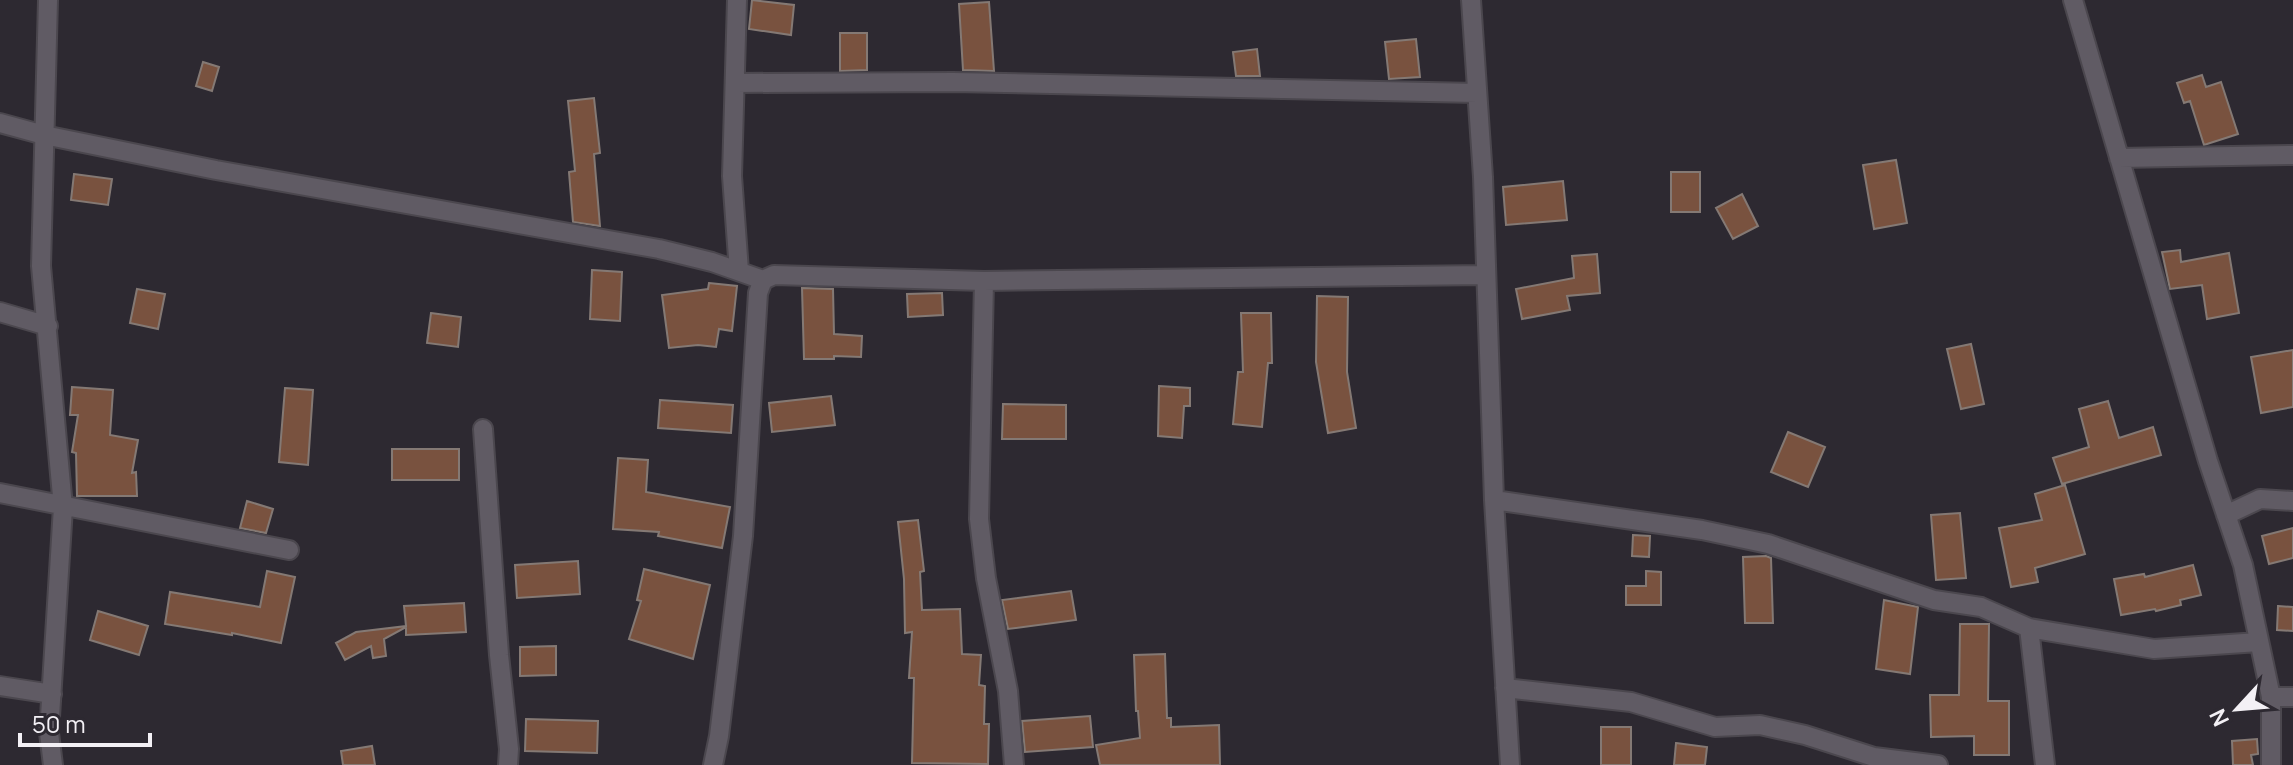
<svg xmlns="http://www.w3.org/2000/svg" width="2293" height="765" viewBox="0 0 2293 765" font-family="Manrope,sans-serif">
<rect width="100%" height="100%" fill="#2d2931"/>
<path fill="#79523f" stroke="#847974" stroke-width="2" d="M752,0L794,5L791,35L749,29Z
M989,2L994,71L963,70L959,4Z
M840,33H867V70L840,71Z
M1416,39L1420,77L1389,79L1385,42Z
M1257,49L1260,76H1236L1233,52Z
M203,62L219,67L212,91L196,86Z
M2202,75L2206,87L2221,82L2238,134L2204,145L2190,101L2184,103L2177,83Z
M594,98L600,153L594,154L600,226L573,222L569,172L575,171L568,101Z
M1896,160L1907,223L1874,229L1863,165Z
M1671,172H1700V212H1671Z
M74,174L112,179L108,205L71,200Z
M1563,181L1567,220L1506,225L1503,187Z
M1742,194L1758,226L1733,239L1716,208Z
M2180,250L2181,262L2229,253L2239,313L2207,319L2202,285L2170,289L2162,252Z
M1597,254L1600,293L1567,296L1570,310L1522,319L1516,289L1574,278L1572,256Z
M592,270L622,272L620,321L590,319Z
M709,283L737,286L732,331L719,329L716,347L698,345L669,348L662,295L708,289Z
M802,288L833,289L834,334L862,336L861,357L834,356V359H804Z
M137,289L165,294L158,329L130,323Z
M942,293L943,315L908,317L907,294Z
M1317,296L1348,297L1347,372L1356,428L1328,433L1316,362Z
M431,313L461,317L458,347L427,343Z
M1241,313H1271L1272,363H1268L1262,427L1233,424L1238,372H1243Z
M1971,344L1984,404L1961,409L1947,349Z
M2293,350V407L2261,413L2251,357Z
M1159,386L1190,388V406H1184L1182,438L1158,436Z
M72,387L113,390L110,435L138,440L132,473L136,472L137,496H77L76,453L72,452L78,415H70Z
M285,388L313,390L308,465L279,462Z
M831,396L835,425L772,432L769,403Z
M660,400L733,405L731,433L658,428Z
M2108,401L2119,438L2153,427L2161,455L2062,484L2053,458L2089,447L2079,409Z
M1003,404L1066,405V439H1002Z
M1788,432L1825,447L1808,487L1771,472Z
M392,449H459V480H392Z
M618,458L648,460L646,492L730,507L722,548L658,536L659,532L613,529Z
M2065,485L2085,554L2035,568L2038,582L2011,587L1999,528L2042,520L2035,494Z
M247,501L273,509L266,533L240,528Z
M1960,513L1966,578L1936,580L1931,515Z
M918,520L924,571L920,572L922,610L960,609L962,654L981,655L979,685L985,686L984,724H989L988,764L912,763L914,678H909L912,632L905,633L904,579L898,522Z
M2293,528V558L2269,564L2262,536Z
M1633,535L1650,536L1649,557L1632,556Z
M1766,556L1771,558L1773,623H1745L1743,557Z
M578,561L580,594L517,598L515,565Z
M2193,565L2201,595L2180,600L2181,605L2156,611L2155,609L2121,615L2114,579L2144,574L2145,577Z
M644,569L710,585L693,659L629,639L641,601L637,600Z
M267,571L295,577L281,643L232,633V635L165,624L170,592L260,607Z
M1646,571L1661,572V605H1626V586H1646Z
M1071,591L1076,620L1008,629L1002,600Z
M1884,600L1918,607L1910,674L1876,669Z
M464,603L466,632L406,635V627L384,639L386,656L373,658L371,646L345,660L336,643L356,632L406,626L404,606Z
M2278,606L2293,607V631L2277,630Z
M98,611L148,626L139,655L90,640Z
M1960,624H1989L1988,701H2009V755H1974V736L1931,737L1930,695H1959Z
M556,646V675L520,676V647Z
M1165,654L1167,718H1171V727L1219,725L1220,765H1100L1096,745L1140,738L1138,711H1136L1134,655Z
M1090,716L1093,747L1025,752L1022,721Z
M526,719L598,721L597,753L525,751Z
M1601,727H1631V765H1601Z
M2257,739L2258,754L2251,755L2253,765H2233L2232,741Z
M1676,743L1707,747L1705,765H1674Z
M372,746L375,765H343L341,751Z"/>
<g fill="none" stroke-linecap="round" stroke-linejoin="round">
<defs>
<path id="minor" d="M48,0L41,266L63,507L49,733L53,765
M737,0L732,176L739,271
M1471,0L1483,177L1494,500L1510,765
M2073,0L2208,461L2243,565L2271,697V765
M736,83L953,82L1477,93
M0,123L44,135L216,170L659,249L712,262L763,280
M2119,158L2293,155
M984,281L979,519L986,578L1008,691L1014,765
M0,312L48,326
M483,429L499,655L509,749L508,765
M0,493L289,550
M1494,500L1702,530L1768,544L1934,600L1981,607L2029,628
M2226,515L2260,499L2293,501
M0,686L52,694
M1505,688L1631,702L1715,727L1760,725L1805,735L1874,757L1938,765
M2271,697H2293
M713,765L719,736L743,536L758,293L763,280L774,275L984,281L1486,275
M2045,765L2029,628L2154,649L2259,642"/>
</defs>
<use href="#minor" stroke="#4b474e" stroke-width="22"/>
<use href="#minor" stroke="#605b64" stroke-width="18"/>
</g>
<g transform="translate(2237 709) rotate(244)" stroke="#2d2931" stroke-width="6" paint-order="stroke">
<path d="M0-6L14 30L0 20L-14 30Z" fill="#f3f0f5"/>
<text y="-12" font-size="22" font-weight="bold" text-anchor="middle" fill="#f3f0f5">N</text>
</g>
<path d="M20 733v12h130v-12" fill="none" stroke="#f3f0f5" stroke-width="4"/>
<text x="32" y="733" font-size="24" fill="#f3f0f5" stroke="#2d2931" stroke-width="6" paint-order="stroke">50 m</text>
</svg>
